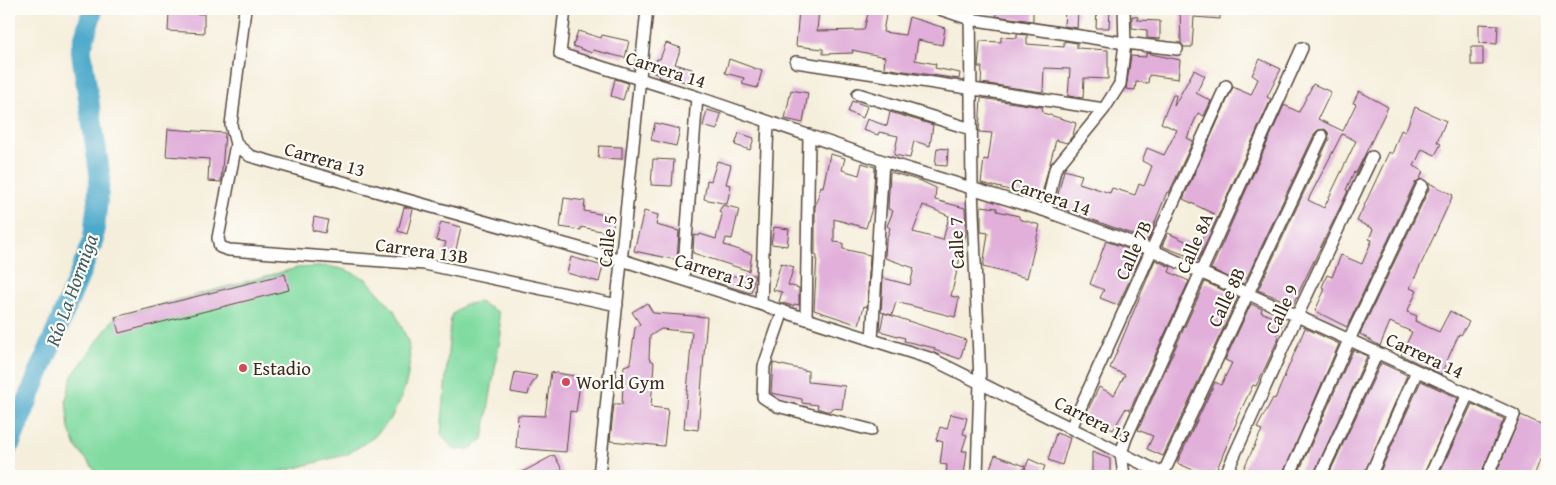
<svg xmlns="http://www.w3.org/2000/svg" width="1556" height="485" viewBox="0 0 1556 485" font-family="'Gentium Book Plus',serif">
<rect width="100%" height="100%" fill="#fdfcf7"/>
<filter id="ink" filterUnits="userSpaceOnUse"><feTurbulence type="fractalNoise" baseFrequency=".02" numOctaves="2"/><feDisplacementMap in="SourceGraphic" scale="10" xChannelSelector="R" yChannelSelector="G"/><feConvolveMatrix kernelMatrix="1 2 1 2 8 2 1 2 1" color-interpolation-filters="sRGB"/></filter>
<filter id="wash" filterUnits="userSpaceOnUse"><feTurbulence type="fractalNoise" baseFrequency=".0096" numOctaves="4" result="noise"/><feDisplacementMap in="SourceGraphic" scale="20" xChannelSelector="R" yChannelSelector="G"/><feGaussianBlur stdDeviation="1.12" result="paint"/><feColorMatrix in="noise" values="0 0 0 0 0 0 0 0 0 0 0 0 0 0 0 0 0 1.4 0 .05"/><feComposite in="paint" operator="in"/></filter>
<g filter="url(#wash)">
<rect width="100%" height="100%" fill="#f5eedb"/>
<path fill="#81dba1" stroke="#5e8260" d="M328,266L346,270L366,279L394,310L408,341L410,360L407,380L401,399L390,420L374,437L348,454L265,476H100L76,447L69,429L66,400L72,376L115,317L297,268Z
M479,302L498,312L501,333L483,439L470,449L455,450L441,435L451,316L463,305Z"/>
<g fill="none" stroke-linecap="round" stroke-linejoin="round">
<path stroke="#4ba9ca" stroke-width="21" d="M9,446L93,242L100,176L81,49L93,9"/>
</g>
<g id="blocks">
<path fill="#e1afda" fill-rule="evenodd" d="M799,9H819L817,31L864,30L869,9H887L883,32L905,35L909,17L945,28L942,45L918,40L915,60L936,64L935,68L960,73L959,79L884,68L885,57L852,50L853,53L823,54V49L796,46Z
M997,9H1033V21L996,16Z
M1065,9L1078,10L1077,28L1064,26Z
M1097,9H1110L1109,28H1096Z
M1180,9H1220V19L1194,17L1192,47H1184L1181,43Z
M169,12L204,14V33L168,31Z
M1132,16L1138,17L1137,20L1160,21V39L1147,38V30L1132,28Z
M1479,24L1498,25L1497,44L1479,43Z
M578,31L601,38L602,35L629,41L625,58L593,50L592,53L573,46Z
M1017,34L1027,35V44L1064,47V41L1077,43V48L1108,50V79L1084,78L1083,98L1068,96L1070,69L1044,68L1043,92L981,83L982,67H978L980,41L1001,42V37L1017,38Z
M666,43L681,48L675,64L692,69L688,83L670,77L669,80L658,77L659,74L653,72L657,59H660Z
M1471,47H1483V65H1471Z
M1146,53L1180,60L1178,79L1149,75L1148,83L1136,82L1135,90L1126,89L1131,56L1146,57Z
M729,59L762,71L757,88L742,84L744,78L725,73Z
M1260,59L1281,69L1267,97L1271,99L1198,260L1162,246L1168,233L1196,246L1200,238H1202L1214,214L1183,199L1233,87L1251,95L1258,79L1252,75Z
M1194,70L1205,76L1196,93L1211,101L1204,116L1198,113L1187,138L1193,141L1169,193L1167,192L1148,240L1055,206L1064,170L1082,175L1079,183L1110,193L1112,188L1135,195L1139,184L1144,186L1152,166L1142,161L1147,148L1164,155L1177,130L1161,123L1173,95H1176L1174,106Z
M615,79L628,83L623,100L611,96Z
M1313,84L1331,92L1318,119L1343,131L1356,104L1353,103L1359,91L1388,107L1356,173L1354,172L1346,190L1348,191L1293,304L1258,290L1329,139L1328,132L1325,129L1318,130L1315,133L1244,284L1211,269L1284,105L1299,112ZM1342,134L1356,141L1324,208L1308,200Z
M791,90L808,93L803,123L785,119Z
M981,98L1042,107L1043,113L1076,123L1073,135L1067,143L1056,140L1040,201L1017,194L1018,192L981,183L984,159L988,160L992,133L979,132Z
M852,101L867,106L863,118L848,112Z
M1415,107L1446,121L1437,142L1441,144L1435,155L1422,149L1414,166L1423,171L1420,179L1415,183L1347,327L1315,311L1325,289L1322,287L1327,275L1332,277L1341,255L1362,264L1372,240L1369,239L1373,229L1357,221L1389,152L1392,154L1401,130L1405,132Z
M707,110L721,114L717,130L703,126Z
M890,112L933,125L930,146L914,141L910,158L894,155L898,136L879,132L878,135L863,130L867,119L887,126Z
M655,123L680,129L676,146L651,140Z
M168,129L225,133L221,182L208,181L209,159L166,156Z
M739,133L754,138L750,150L735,145Z
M599,146L622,147V159L598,158Z
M937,148L948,149L947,166L935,165Z
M830,154L845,158L842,170L859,175L862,163L875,167L873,205L866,228L834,219V242L843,243V249L870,255L867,307L864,306L859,325L814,310L817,255H815V207L821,186L823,187Z
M653,159L674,160L672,186L651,185Z
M717,161L731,165L726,184L731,185L727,204L704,199L707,180L711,181Z
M890,172L921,181L936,188L935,200L965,208L966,233L951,296L959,298L955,317L896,302L892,315L881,312L883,278L910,285L914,268L885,258L886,241L890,228L887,226L893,211L888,209ZM923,205L949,216L943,240L913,232Z
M1429,183L1453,195L1410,288L1417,291L1407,312L1417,316L1415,321L1439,332L1450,311L1469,322L1461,335L1459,334L1441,374L1401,355L1412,332L1390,322L1380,346L1360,334L1429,189Z
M564,198L585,201L584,211L615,217L611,233L581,227V230L560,227Z
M723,205L739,209L732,239L726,238L724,245L752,254L749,271L693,253L694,235L699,236L700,234L716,239L722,215L719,211Z
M981,206L997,208V211L1019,216V219L1040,225L1027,278L983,267L988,233L981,232Z
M404,207L413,209L407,234L398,231Z
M644,211L658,215L656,225L679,231L677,260L634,251Z
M314,217L328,220L325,233L312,230Z
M441,222L461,227L454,258L442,256L446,242L436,240Z
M774,227L789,229L787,246L771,244Z
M1106,241L1142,254L1118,305L1100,298L1104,290L1090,284Z
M571,257L603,266L599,282L567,273Z
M1155,260L1171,267L1169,272L1189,281L1130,410L1126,408L1113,430L1085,416L1099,387L1114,395L1125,375L1110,368Z
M781,263L794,267L788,285L799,288V305L794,304L793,306L779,302L782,292L773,290Z
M285,274L289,290L119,333L115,317Z
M755,275L751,293L714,282L715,277Z
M1205,282L1238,297L1163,456L1147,449L1153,436L1138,430Z
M647,303L653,313L707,317L698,430L684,428L692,332L661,329L650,336L649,359L654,362L651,407L668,409L664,446L610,441L614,404H622L624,366L630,364L635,328L640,324L632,312Z
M1251,304L1262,309L1261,312L1283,322L1277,335L1279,337L1264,370L1256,386L1253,385L1236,420L1237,421L1214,476H1207L1177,463L1215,382L1221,385L1232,363L1225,360Z
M884,313L966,340L960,359L934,350L935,348L904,341L905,338L880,331Z
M1305,328L1339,344L1282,476H1240L1262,430L1257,428L1273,398L1275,399Z
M1353,350L1367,356L1313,476H1297Z
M773,363L808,371V382L845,386L842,409L832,408L830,411H826L817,408L818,405L802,403V399L771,393Z
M1381,363L1407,375L1363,476H1328Z
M515,372L537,376L530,387L528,395L511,392Z
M551,372L581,377L576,412L570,411L566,452L516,448L518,415L545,416Z
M1421,381L1458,398L1423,476H1378Z
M1472,404L1504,419L1480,476H1438Z
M951,414L967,418L963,434L967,435L962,451H967L964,476H946L947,465L940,464L943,442L936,440L940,427L947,429Z
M1521,415L1547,427V441L1534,476H1495Z
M1056,433L1070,438L1062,465L1048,460Z
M1092,452L1110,459V476H1092Z
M554,455L566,476H515Z
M995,455L1025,466L1021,476H1011L990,468Z
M1029,459L1045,466L1041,476L1025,469Z"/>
</g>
</g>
<g filter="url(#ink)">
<use href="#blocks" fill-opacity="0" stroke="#57473a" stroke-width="1"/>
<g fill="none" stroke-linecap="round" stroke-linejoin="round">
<defs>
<path id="street" d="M245,9L231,125L236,144L218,238L220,247L229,250L425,264L617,305
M565,9L560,54L697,97L883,161L1046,211L1152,250L1514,415L1487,476
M940,9L970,19L1125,43L1177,49
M970,9L972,188L980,382L977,476
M796,62L1104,109
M858,94L971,129
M236,144L250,156L622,260L932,359L1167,476
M1046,211L1055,169L1104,109L1120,84L1125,43L1124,9
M683,279L697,97
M761,304L768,122
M783,311L764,366L763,397L777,406L871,430
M806,319L809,135
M872,340L883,161
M1071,428L1226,86
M1163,474L1322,136
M599,476L647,9
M1124,476L1121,453L1126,438L1302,48
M1225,476L1297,316L1372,157
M1289,476L1349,340L1422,186
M1320,476L1377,353
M1370,476L1417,371
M1430,476L1468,394"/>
</defs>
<use href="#street" stroke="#57473a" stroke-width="14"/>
<use href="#street" stroke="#fff" stroke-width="11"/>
</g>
</g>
<g fill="#d1495b" stroke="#fdfcf7" stroke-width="2">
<circle cx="243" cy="368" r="5"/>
<circle cx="566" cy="382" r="5"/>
</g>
<g text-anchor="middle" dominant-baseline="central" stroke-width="4.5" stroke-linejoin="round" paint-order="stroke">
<g font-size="19" fill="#3b2a1e" stroke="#fdfcf7">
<text transform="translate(666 69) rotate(18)">Carrera 14</text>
<text transform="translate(325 159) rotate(16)">Carrera 13</text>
<text transform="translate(1051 196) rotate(19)">Carrera 14</text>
<text transform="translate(607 241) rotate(-84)">Calle 5</text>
<text transform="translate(956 243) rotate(-92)">Calle 7</text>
<text transform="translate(1194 243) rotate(-66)">Calle 8A</text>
<text transform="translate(422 250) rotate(8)">Carrera 13B</text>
<text transform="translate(1133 250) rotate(-66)">Calle 7B</text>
<text transform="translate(715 271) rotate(18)">Carrera 13</text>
<text transform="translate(1226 297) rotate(-65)">Calle 8B</text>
<text transform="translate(1281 309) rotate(-65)">Calle 9</text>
<text transform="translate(1425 355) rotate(25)">Carrera 14</text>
<text transform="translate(1093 419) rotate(27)">Carrera 13</text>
</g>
<g font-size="19" fill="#3b2a1e" stroke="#fdfcf7" text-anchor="start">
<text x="253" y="368">Estadio</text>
<text x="576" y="382">World Gym</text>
</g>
<g font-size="20" font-style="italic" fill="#415d63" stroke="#fdfcf7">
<text transform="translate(71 290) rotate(-70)">Río La Hormiga</text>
</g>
</g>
<rect width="1556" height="485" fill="none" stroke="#fdfcf7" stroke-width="30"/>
</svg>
